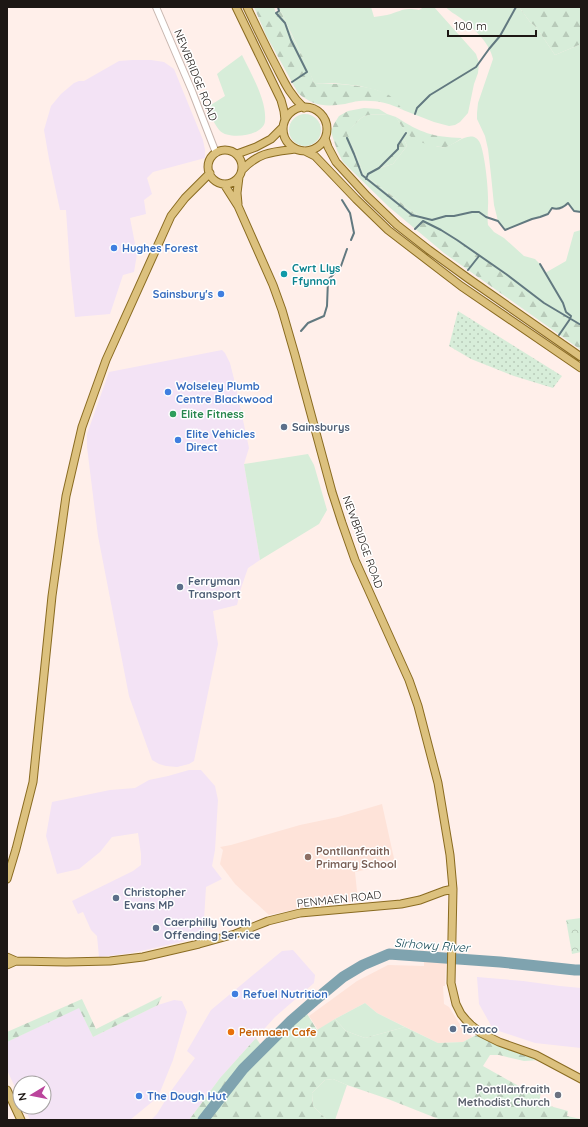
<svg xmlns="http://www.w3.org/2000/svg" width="588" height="1127" viewBox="0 0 588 1127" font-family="Quicksand,sans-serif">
<defs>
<pattern id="forest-firs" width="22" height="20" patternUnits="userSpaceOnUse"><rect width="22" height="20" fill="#d7edd9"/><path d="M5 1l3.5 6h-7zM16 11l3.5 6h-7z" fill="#b8cab9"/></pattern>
<pattern id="park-crowns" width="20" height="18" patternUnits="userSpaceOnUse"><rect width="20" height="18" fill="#d7edd9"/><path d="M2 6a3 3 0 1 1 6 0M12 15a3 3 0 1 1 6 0" fill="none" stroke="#b8cab9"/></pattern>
<pattern id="garden-dots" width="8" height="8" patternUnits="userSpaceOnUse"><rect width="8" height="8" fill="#d7edd9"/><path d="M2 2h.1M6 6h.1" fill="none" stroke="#b8cab9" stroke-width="1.8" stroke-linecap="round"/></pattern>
</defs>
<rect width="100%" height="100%" fill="#ffefea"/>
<path fill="#fee3d9" d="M382,804L395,863L355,872L358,901L307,907L269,915L235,884L220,864L223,850L220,847L231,845L300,825L338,817Z
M424,961L446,963L445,986H443L444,1004L449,1007L459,1023L472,1037L463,1042L438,1043L377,1013L365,1003L335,1019L318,1030L309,1016L357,981L388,965L424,966Z"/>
<path fill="#f3e3f5" d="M132,60H151L164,62L174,69L203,140L205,150V158L153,172L147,178L152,194L144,200L146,214L130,218L137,254L134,272L123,275L110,314L75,317L70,269L66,210H60L49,159L44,130L51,106L61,94L74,83L79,81H84L119,61Z
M222,350L225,353L230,363L235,383L249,448L244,464L260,560L248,568L241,588L237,605L213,611L218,644L194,761L189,764L177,767L166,766L159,764L152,760L129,696L98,536L87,447V434L109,372Z
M189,770H201L215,786L218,800L215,850L212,866L222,879L206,887L203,937L132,953L99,957L97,936L91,930L83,912L78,914L72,901L133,871L141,865V854L138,833L112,837L100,852L79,869L57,874L46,836L52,802L110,790L135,788L149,780L168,776Z
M293,950L315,975L314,983L275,1017L220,1078L189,1120H151L157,1114L171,1091L195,1058L187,1051L211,1010L282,951Z
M477,977L523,981L560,986L581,988V1048L535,1043L493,1029L479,1004Z
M174,1000L182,1001L187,1012L173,1060L158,1097L130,1120H30L24,1107H44V1083H20V1098L7,1070V1042L79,1007L93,1037L158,1005Z"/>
<path fill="#d7edd9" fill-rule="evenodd" d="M278,7H371L374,17C379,16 383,16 387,15C402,11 403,7 419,10L424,7H434L476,54L479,63L478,73L474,84L468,113L460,122L455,125L449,126L434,122L403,110L394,100L388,95L376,90L360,86L333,83H314C305,59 292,37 282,13L279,11Z
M446,7H519L530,22L536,27L555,55L581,44V212L574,211L568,204C562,208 558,210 552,208L548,214L540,217L532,219L505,230L498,221L494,205L491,175L488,149L485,136L477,119V113L478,103L493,59C490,43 472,26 459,17C454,13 450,12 446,7Z
M242,55C251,74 267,100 265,121C264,136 229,140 220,131C216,127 210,114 206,108L225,96L217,74L223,69Z
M289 130a16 16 0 1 1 32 0a16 16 0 1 1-32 0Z
M387,114L396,117C407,135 411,140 433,145C436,146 441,148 445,147C454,146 472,127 480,143C485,154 489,193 488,206C488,212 487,218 488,225L494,232L504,238L524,256L535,259L540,264L545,273L566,261L574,232L581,230V325L544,303L506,274L457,240L441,230L423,221L419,215L409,209L382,188L364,175L354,148L346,133C353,127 359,117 368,115C375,114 381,115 387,114ZM403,137L407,146L393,164L380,168L398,149V145Z
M308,454L314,465L327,510L319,524L260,560L244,464Z
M365,1003L377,1013L405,1027L365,1038L346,1031L335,1019Z
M333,1079L347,1085L335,1120H327L313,1106L312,1093L325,1080Z"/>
<path fill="url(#forest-firs)" d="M254,7H274L276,13L279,11L282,13L291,34L309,69L314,83C336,84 367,84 387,94C394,98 398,104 403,110C389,103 376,100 360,101C355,101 350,103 345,104C325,107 313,106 298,93L266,35Z
M519,7H581V44L555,55L536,27L530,22Z
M364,108L379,109L387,114C381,115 375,114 368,115C359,117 353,127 347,133L354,148L364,175L382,188L409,209L419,215L423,221L441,230L457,240L506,274L544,303L581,325V350L444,253L389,207L343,162L337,150L331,132L334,124L339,116L348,111Z
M396,117C421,133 433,137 462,138C457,141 452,145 446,147C442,148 438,146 434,146C412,141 407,136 396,117Z
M403,137L407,146L393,164L379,168L398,149V145Z
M162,996L158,1005L93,1037L79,1008L7,1042V1032L82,999L96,1029Z
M306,1012L317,1030L335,1019L346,1031L365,1038L405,1027L438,1043L463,1042L476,1035L540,1060L524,1061L499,1055H490L483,1066L524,1089L541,1092L539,1103L568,1111L567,1116L581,1119V1120H441L388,1099L347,1085L333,1079L325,1080L312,1093L313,1106L327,1120H189L220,1078L256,1038L265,1051Z"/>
<path fill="url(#park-crowns)" d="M581,918V952L572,954L566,920Z"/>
<path fill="url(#garden-dots)" d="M458,311L562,376L553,388L514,376L471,359L449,346Z"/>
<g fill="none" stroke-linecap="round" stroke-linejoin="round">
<path stroke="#627980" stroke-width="2" d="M278,7L279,11L276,13L285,23L291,40L307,72L292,82
M415,114L417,108L430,95L476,67L489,49L500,36L516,7
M347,138L354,154L362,175L412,215L432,220L446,216H454L472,212H479L486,217L498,221L505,230L532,219L540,217L548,214L552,208C558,210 563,208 568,203L574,211L581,212
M366,179L368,174L379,168L398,149V145L406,133
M342,200L350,213L354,233L351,240
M415,229L423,221L441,230L457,240L506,274L544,303L581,325
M540,264L563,303L566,312L571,316L570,319L559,335
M468,270L479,256
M301,331L308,323L324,316L327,306L328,280L341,266L347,249"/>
<path stroke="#7fa3af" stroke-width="11" d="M203,1120L243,1069L291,1021L314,1001L343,977L363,965L389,954L500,962L575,970H581"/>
<defs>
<path id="minor" d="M156,7L192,91L216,153"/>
<path id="major" d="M236,7L281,100L284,111L285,120
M247,7C256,26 265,45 275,64C284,81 289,94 304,108
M283 129a22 22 0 1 1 44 0a22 22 0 1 1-44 0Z
M325,138L328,147L336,162L367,196L397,225L429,250L469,279L581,357
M208 167a17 17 0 1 1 34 0a17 17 0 1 1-34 0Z
M305,151L315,156L356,199L388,230L461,286L581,368
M237,154L256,147L271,139L283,127
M242,170C259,152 272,152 296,149
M224,184L238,206L273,285L282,310L295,355L332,492L342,523L355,560L409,680L418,706L438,783L450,855L453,889L451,983L456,1004L461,1014L466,1020L471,1025L481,1033L499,1042L536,1055L581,1079
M238,204L237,193L239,177
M7,879L16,849L33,782L52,596L66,496L82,427L106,360L171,216L185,198L210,173
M7,957L16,961L66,962L110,961L143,957L199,944L235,934L268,921L300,913L401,904L420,900L444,891L453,889
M7,965L16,961
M7,1090L21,1120"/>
</defs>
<use href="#minor" stroke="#c9b7b0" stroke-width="8"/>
<use href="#major" stroke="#8a6b21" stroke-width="9"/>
<use href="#minor" stroke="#fff" stroke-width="6"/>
<use href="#major" stroke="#dcc17e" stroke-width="7"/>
</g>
<g fill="#3f7fe0" stroke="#fff" stroke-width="1.5">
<circle cx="114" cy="248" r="4"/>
<circle cx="221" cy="294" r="4"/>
<circle cx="168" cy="392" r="4"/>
<circle cx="178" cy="440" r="4"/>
<circle cx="235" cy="994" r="4"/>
<circle cx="139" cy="1096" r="4"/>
</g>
<circle fill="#0f9aa8" stroke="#fff" stroke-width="1.5" cx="284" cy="274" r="4"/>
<circle fill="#2e9e5b" stroke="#fff" stroke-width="1.5" cx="173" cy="414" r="4"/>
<g fill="#5c6f8a" stroke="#fff" stroke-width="1.5">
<circle cx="284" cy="427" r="4"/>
<circle cx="180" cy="587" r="4"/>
<circle cx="116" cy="898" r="4"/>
<circle cx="156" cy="928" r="4"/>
<circle cx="453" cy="1029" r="4"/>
</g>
<circle fill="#8d6e63" stroke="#fff" stroke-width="1.5" cx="308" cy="857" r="4"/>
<circle fill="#e8710a" stroke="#fff" stroke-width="1.5" cx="231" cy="1032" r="4"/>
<circle fill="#6b7280" stroke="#fff" stroke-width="1.5" cx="558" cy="1095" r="4"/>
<g text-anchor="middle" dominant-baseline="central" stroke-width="3" stroke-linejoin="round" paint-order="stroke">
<g font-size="11" fill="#1d1714" stroke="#fff">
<text transform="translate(196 75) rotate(68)">NEWBRIDGE ROAD</text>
<text transform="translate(363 542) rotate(70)">NEWBRIDGE ROAD</text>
<text transform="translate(339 899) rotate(-6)">PENMAEN ROAD</text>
</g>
<g font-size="11" font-weight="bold" fill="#366cbe" stroke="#fff" text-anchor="start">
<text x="122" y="248">Hughes Forest</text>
<text x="213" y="294" text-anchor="end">Sainsbury's</text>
<text x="176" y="386">Wolseley Plumb<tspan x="176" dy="13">Centre Blackwood</tspan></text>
<text x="186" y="434">Elite Vehicles<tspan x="186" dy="13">Direct</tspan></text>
<text x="243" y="994">Refuel Nutrition</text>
<text x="147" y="1096">The Dough Hut</text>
</g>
<g font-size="11" font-weight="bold" fill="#0d838f" stroke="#fff" text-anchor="start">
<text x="292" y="268">Cwrt Llys<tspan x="292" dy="13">Ffynnon</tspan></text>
</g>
<g font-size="11" font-weight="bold" fill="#27864d" stroke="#fff" text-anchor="start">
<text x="181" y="414">Elite Fitness</text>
</g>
<g font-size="11" font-weight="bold" fill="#4e5e75" stroke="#fff" text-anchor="start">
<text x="292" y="427">Sainsburys</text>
<text x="188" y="581">Ferryman<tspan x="188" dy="13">Transport</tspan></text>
<text x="124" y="892">Christopher<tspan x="124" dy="13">Evans MP</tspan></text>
<text x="164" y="922">Caerphilly Youth<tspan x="164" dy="13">Offending Service</tspan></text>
<text x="461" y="1029">Texaco</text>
</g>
<g font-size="11" font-weight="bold" fill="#785e54" stroke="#fff" text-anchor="start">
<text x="316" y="851">Pontllanfraith<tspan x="316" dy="13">Primary School</tspan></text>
</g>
<g font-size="11" font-weight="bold" fill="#c56008" stroke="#fff" text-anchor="start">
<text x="239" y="1032">Penmaen Cafe</text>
</g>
<g font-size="11" font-weight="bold" fill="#5b616d" stroke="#fff" text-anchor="end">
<text x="550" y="1089">Pontllanfraith<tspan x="550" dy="13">Methodist Church</tspan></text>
</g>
<g font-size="12" font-style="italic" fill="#073e4c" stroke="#fff">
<text transform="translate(432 945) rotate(4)">Sirhowy River</text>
</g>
</g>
<rect width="588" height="1127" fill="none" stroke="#1d1714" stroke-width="16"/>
<g transform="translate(32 1095) rotate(260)"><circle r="19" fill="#ffffff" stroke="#a5a2a1"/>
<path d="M0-3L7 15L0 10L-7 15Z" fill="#bb459c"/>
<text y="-6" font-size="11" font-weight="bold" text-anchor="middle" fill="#1d1714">N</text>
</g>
<path d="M448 30v6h88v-6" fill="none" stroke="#1d1714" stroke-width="2"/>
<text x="454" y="30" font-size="12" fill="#1d1714" stroke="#ffffff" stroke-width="3" paint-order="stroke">100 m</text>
</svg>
